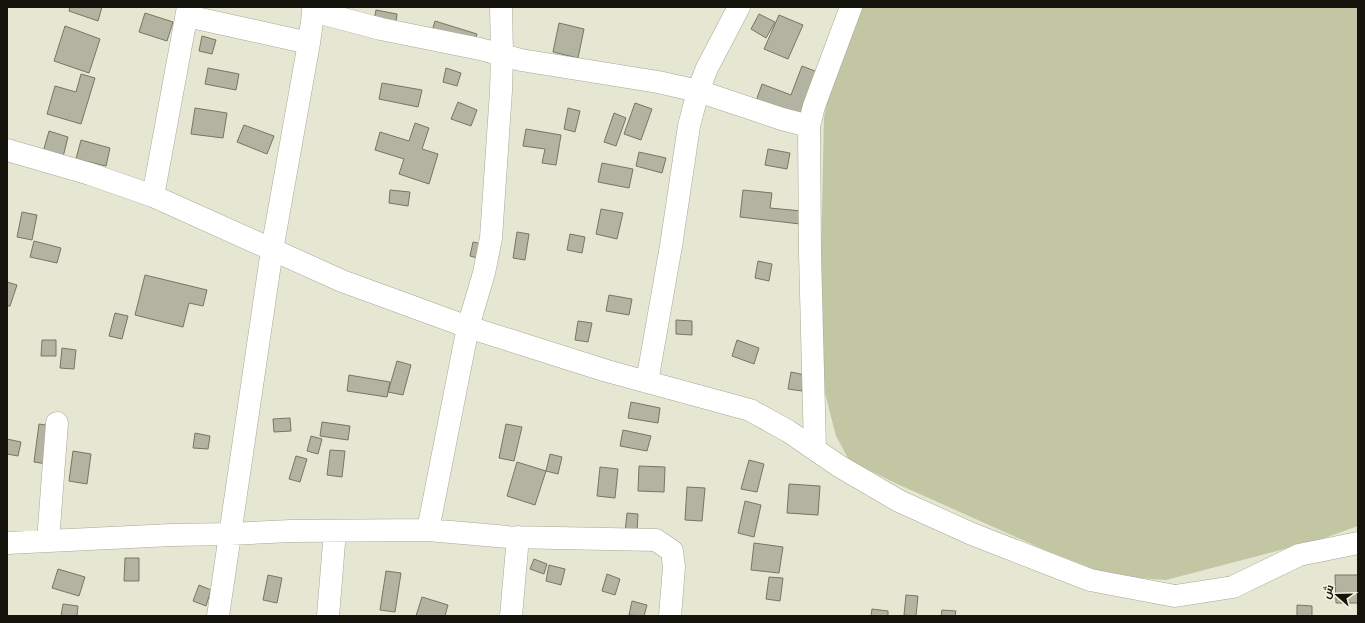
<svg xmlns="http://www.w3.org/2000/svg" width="1365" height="623" viewBox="0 0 1365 623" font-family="Bitter,Cairo,serif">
<rect width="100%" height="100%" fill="#e5e7d2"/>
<path fill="#c3c6a2" d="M862,7H1358V526L1319,540L1166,580L1112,576L1045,550L895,483L849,460L836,436L825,393L820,302L824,117L835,64Z"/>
<path fill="#b2b3a0" stroke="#757664" d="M70,7H102L98,21L69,11Z
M376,10L397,14L395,29L373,25Z
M145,13L173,22L167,41L139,32Z
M759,14L775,22L766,38L751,29Z
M779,15L803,25L788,59L764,49Z
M435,21L477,34L472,51L430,38Z
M559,23L584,29L578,58L553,52Z
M65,26L100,39L89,73L54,61Z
M202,36L216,40L212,54L199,51Z
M802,66L820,73L802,119L756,101L762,84L791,95Z
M208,68L239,74L236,90L205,84Z
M446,68L461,73L457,86L443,82Z
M81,74L95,78L81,124L47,114L55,86L76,92Z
M382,83L422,90L418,107L379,99Z
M458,102L477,110L471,126L451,119Z
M635,103L652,109L641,140L624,134Z
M195,108L227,113L223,138L191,134Z
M568,108L580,111L575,132L564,129Z
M614,113L626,118L616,146L604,142Z
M415,123L429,128L422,149L438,154L429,184L399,174L404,159L375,150L380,132L409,141Z
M244,125L274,136L267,154L237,142Z
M526,129L561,135L556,165L542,163L545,149L523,146Z
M49,131L68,137L63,157L43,152Z
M81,140L110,148L106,166L76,159Z
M768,149L790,153L787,169L765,165Z
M639,152L666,158L662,173L636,166Z
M602,163L633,169L629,188L598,182Z
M390,190L410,192L408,206L389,203Z
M743,190L772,193L770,208L802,211L800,224L740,217Z
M601,209L623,213L617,239L596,234Z
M22,212L37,215L32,240L17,237Z
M517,232L529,234L525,260L513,258Z
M570,234L585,237L582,253L567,250Z
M34,241L61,248L57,263L30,257Z
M473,242L491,246L488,261L470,256Z
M758,261L772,264L769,281L755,278Z
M145,275L207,290L203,306L189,303L183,327L135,315Z
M7,282L17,285L10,306H7Z
M609,295L632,299L629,315L606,311Z
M115,313L128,316L122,339L109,336Z
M676,320L692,321V335L676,334Z
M578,321L592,323L588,342L575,340Z
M42,340H56V356H41Z
M737,340L759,348L754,364L732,356Z
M62,348L76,350L74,369L60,368Z
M397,361L411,365L403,395L388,392Z
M791,372L805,375L802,391L788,389Z
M349,375L390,382L387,397L347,391Z
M631,402L660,408L658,423L628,418Z
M290,418L291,431L274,432L273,419Z
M322,422L350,426L348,440L320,436Z
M39,424L59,427L54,465L34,462Z
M506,424L522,427L514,461L499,458Z
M623,430L651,436L647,451L620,446Z
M195,433L210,436L208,449L193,448Z
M311,436L322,439L318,454L307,451Z
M7,439L21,442L18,456L7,454Z
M330,450L345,451L342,477L327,475Z
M73,451L91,454L87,484L69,481Z
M550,454L562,457L558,474L546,471Z
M296,456L307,459L300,482L289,479Z
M749,460L764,464L757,492L741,489Z
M517,462L546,471L535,505L507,496Z
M639,466L665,467L664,492L638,491Z
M600,467L618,469L615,498L597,496Z
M789,484L820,486L818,515L787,513Z
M687,487L705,488L702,521L685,520Z
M745,501L761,505L754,537L738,533Z
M627,513L638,514L637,533L625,532Z
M754,543L783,547L779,573L751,570Z
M125,558H139V581H124Z
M534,559L547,564L544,574L530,569Z
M549,565L565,569L561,585L546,581Z
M58,569L85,577L79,596L52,588Z
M386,571L401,573L395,612L380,610Z
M607,574L620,579L615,595L602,591Z
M268,575L282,578L277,603L263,600Z
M1335,575H1358V603H1336Z
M769,577L783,578L780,601L766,599Z
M199,585L211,590L206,606L193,601Z
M906,595L918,596L916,616L904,615Z
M422,597L448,605L445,616H416Z
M632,601L647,605L644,616L629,615Z
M63,604L78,606L77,616H61Z
M1297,605L1312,606V616H1297Z
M872,609L888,611V616H871Z
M942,610L956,611L955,616H941Z"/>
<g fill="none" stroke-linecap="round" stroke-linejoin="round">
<defs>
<path id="minor" d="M313,11L381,29L480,49L521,60L658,82L698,91L782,119L809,126
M187,16L309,43
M7,150L90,174L153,196L342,281L468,327L607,371L750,410L788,431L839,466L899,501L972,534L1090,580L1175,596L1233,587L1299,555L1358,543
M153,196L188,7
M647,382L671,246L689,126L698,91L707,68L739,7
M815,449L810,253L809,126L814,106L851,7
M428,530L468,327L484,273L491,238L501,91L502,54L501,7
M48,541L57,423
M7,543L172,535L230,534L291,531L428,530L508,537L656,540L672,551L674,567L670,616
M218,616L272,250L309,43L314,7
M328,616L335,531
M511,616L518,537"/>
</defs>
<use href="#minor" stroke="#a6a894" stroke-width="23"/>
<use href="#minor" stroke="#fff" stroke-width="22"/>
</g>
<rect width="1365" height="623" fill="none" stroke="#14140d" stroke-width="16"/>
<g transform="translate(1337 595) rotate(290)" stroke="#f2f4df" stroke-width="3" paint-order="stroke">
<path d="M0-3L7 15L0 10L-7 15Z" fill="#14140d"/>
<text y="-6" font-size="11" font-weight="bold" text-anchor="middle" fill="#14140d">ش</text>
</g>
</svg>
